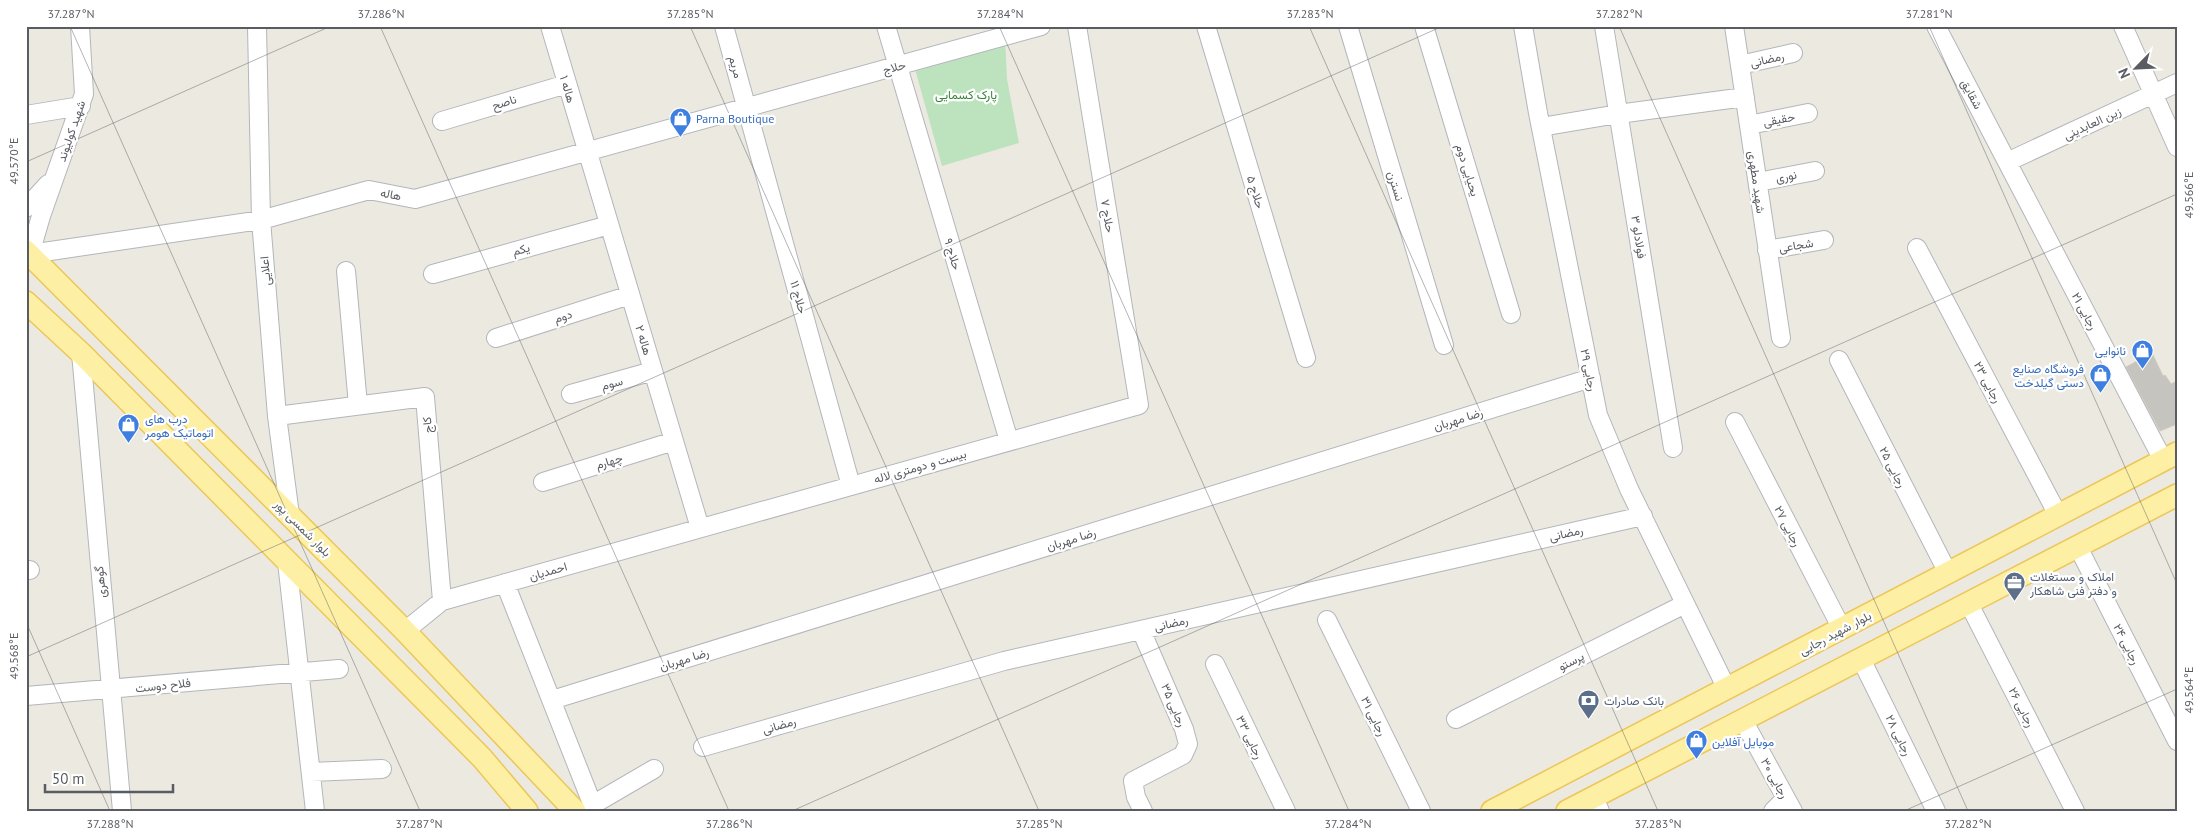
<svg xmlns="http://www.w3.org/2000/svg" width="2203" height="837" viewBox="0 0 2203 837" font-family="'PT Sans',Vazirmatn,sans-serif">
<rect width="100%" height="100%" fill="#ece9e0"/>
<path fill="#bde3be" d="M1005,36L1007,79L1019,143L942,166L913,62Z"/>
<path fill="#c6c4be" stroke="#d0cbbf" d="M2152,353L2163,376L2165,375L2171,384L2177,381V424L2160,431L2126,367Z"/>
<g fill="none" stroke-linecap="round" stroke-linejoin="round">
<defs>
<path id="minor" d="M80,26L84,94L41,216L30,254L261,220L369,190L415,199L1041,26
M257,26L261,220L277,416L290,515
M550,26L700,528
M724,26L851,486
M886,26L1009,441
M1206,26L1306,358
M1348,26L1444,345
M1424,26L1511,314
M1523,26L1538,113L1598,415L1629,489L1727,689
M1604,26L1673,448
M1734,26L1781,338
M1936,26L2163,460
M2123,26L2177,147
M1740,65L1793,53
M26,115L81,106
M442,121L567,84
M1749,125L1808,113
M1541,127L1618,114L1745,97
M2007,162L2177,83
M1758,182L1815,171
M26,208L48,184
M1917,248L2058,515
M1767,250L1824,240
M346,271L358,405
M433,274L609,225
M496,338L630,295
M81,353L122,811
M1839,360L1948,573
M571,394L653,371
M277,416L425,397L442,601
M1735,422L1842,629
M543,482L674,441
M2078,547L2177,741
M287,562L315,811
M26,570H30
M505,583L595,811
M1969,604L2075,811
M1327,620L1421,811
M1141,630L1184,729L1188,744L1183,755L1133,781L1136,797L1143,811
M405,631L442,601L1139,405L1077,26
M1861,659L1936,811
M1215,664L1286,811
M26,696L339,669
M552,700L1591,378
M1456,719L1685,604
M1743,720L1793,811
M703,747L1004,661L1643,516
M311,772L382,769
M1593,797L1600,811
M594,804L654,769
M1773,811L1786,798"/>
<path id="major" d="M26,251L405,631L575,811
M26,302L81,353L482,758L527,811
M1492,811L2177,453
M1567,811L2177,495"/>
</defs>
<use href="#minor" stroke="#b3b6bb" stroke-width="20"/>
<use href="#major" stroke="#edc658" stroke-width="24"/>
<use href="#minor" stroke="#fff" stroke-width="18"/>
<use href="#major" stroke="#fdf0a5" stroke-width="21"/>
</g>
<path fill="none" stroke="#595c61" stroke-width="1" stroke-opacity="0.45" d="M70,26L420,811M380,26L729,811M690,26L1039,811M999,26L1349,811M1309,26L1658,811M1619,26L1968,811M1929,26L2177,584M26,162L331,26M26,622L110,811M26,657L1443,26M792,811L2177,194M1904,811L2177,689"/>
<defs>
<symbol id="shop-pin" viewBox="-11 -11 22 30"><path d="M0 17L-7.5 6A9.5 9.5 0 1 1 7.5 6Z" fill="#3f7fe0" stroke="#fff"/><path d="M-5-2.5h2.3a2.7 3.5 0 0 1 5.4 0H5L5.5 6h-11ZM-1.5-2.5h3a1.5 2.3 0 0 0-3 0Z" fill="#fff"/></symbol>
<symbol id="office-pin" viewBox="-11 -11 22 30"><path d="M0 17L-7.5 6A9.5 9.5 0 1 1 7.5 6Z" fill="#5c6f8a" stroke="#fff"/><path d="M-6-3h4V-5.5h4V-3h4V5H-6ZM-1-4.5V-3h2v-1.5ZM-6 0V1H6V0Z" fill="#fff"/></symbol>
<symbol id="bank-pin" viewBox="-11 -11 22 30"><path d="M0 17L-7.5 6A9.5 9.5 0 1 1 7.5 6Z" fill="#5c6f8a" stroke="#fff"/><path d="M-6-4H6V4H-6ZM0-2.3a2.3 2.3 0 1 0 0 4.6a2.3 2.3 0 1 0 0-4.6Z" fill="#fff"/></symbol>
</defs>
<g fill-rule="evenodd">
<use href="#shop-pin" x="668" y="106" width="25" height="34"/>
<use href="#shop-pin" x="2130" y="338" width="25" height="34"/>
<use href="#shop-pin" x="2088" y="362" width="25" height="34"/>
<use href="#shop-pin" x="116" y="412" width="25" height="34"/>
<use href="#office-pin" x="2002" y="570" width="25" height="34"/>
<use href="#bank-pin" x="1576" y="688" width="25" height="34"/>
<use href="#shop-pin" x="1684" y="728" width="25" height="34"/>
</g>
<g text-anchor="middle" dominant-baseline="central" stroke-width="4.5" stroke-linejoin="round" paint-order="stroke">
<g font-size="12" fill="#595c61" stroke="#fff">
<text transform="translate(1767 59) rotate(-13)">رمضانی</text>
<text transform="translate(736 67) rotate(75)">مریم</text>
<text transform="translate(894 67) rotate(-15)">حلاج</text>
<text transform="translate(568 89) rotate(73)">هاله ۱</text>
<text transform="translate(1972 94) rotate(62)">شقایق</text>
<text transform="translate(504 102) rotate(-17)">ناصح</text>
<text transform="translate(1779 119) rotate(-11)">حقیقی</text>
<text transform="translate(2092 123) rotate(-25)">زین العابدینی</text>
<text transform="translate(71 131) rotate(-71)">شهید کولیوند</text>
<text transform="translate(1468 170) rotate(73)">یحیایی دوم</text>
<text transform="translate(1786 176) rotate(-11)">نوری</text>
<text transform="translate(1757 182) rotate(82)">شهید مطهری</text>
<text transform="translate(1396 186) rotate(73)">نسترن</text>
<text transform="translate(1256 192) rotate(73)">حلاج ۵</text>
<text transform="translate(391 194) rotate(11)">هاله</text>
<text transform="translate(1108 216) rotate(81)">حلاج ۷</text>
<text transform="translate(1639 237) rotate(81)">فولادلو ۳</text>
<text transform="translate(1796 245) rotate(-9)">شجاعی</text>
<text transform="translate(521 249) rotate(-16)">یکم</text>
<text transform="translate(953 254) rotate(73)">حلاج ۹</text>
<text transform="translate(265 271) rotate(-95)">اعلایی</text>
<text transform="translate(799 297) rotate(75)">حلاج ۱۱</text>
<text transform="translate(2085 311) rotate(62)">رجایی ۲۱</text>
<text transform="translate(563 316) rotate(-18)">دوم</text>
<text transform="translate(644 340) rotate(73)">هاله ۲</text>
<text transform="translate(1589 370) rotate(79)">رجایی ۲۹</text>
<text transform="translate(1988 382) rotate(62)">رجایی ۲۳</text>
<text transform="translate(612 383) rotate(-15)">سوم</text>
<text transform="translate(1458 419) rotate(-17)">رضا مهربان</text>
<text transform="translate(427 425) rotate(-95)">کاج</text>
<text transform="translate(609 461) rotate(-17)">چهارم</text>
<text transform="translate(920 466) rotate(-16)">بیست و دومتری لاله</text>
<text transform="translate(1893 467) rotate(63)">رجایی ۲۵</text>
<text transform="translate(1788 526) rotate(63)">رجایی ۲۷</text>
<text transform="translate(303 528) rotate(45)">بلوار شمسی پور</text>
<text transform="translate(1566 533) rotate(-13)">رمضانی</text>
<text transform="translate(1071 539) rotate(-17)">رضا مهربان</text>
<text transform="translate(548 571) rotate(-16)">احمدیان</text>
<text transform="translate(100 582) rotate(-95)">گوهری</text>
<text transform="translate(1171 623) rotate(-13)">رمضانی</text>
<text transform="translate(1835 633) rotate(-28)">بلوار شهید رجایی</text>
<text transform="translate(2127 644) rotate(63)">رجایی ۲۴</text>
<text transform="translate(684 659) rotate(-17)">رضا مهربان</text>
<text transform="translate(1571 661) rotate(-27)">پرستو</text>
<text transform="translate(163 685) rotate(-6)">فلاح دوست</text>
<text transform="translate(1174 705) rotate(67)">رجایی ۳۵</text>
<text transform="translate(2022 707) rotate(63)">رجایی ۲۶</text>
<text transform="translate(1374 716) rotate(64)">رجایی ۳۱</text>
<text transform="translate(779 725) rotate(-16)">رمضانی</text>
<text transform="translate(1899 735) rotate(64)">رجایی ۲۸</text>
<text transform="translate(1250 737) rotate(64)">رجایی ۳۳</text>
<text transform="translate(1775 778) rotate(61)">رجایی ۳۰</text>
</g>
<g font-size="12" fill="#36833b" stroke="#fff">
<text x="966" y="94">پارک کسمایی</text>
</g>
<g font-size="12" fill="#366cbe" stroke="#fff" text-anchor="start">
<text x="696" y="118">Parna Boutique</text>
<text x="2126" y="350" text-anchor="end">نانوایی</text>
<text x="2084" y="368" text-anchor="end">فروشگاه صنایع<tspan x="2084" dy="14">دستی گیلدخت</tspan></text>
<text x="145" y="418">درب های<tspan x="145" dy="14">اتوماتیک هومر</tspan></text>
<text x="1712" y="741">موبایل آفلاین</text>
</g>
<g font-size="12" fill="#4e5e75" stroke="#fff" text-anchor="start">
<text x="2030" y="576">املاک و مستغلات<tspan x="2030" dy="14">و دفتر فنی شاهکار</tspan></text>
<text x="1604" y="700">بانک صادرات</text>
</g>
</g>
<rect width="2203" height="837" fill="none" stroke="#ffffff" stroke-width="55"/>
<g transform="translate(2136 68) rotate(246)" stroke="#ffffff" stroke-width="4" paint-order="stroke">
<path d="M0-4L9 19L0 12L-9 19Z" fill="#595c61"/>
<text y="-8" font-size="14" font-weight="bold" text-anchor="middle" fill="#595c61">N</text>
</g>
<path d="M45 784v8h128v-8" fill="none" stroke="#595c61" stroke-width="2.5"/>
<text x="52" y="784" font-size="15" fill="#595c61" stroke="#ffffff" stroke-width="4" paint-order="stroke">50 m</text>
<rect x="28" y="28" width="2148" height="782" fill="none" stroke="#595c61" stroke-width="2"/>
<g font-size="12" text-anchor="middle" fill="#595c61">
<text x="71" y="18">37.287°N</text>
<text x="381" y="18">37.286°N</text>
<text x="690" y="18">37.285°N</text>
<text x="1000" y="18">37.284°N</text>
<text x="1310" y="18">37.283°N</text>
<text x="1619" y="18">37.282°N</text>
<text x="1929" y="18">37.281°N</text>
<text transform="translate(14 161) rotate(-90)" y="4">49.570°E</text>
<text transform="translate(2189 195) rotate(-90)" y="4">49.566°E</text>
<text transform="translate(14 656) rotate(-90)" y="4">49.568°E</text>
<text transform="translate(2189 690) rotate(-90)" y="4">49.564°E</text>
<text x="110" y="828">37.288°N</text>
<text x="419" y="828">37.287°N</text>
<text x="729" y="828">37.286°N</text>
<text x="1039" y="828">37.285°N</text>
<text x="1348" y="828">37.284°N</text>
<text x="1658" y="828">37.283°N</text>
<text x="1968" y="828">37.282°N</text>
</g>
</svg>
